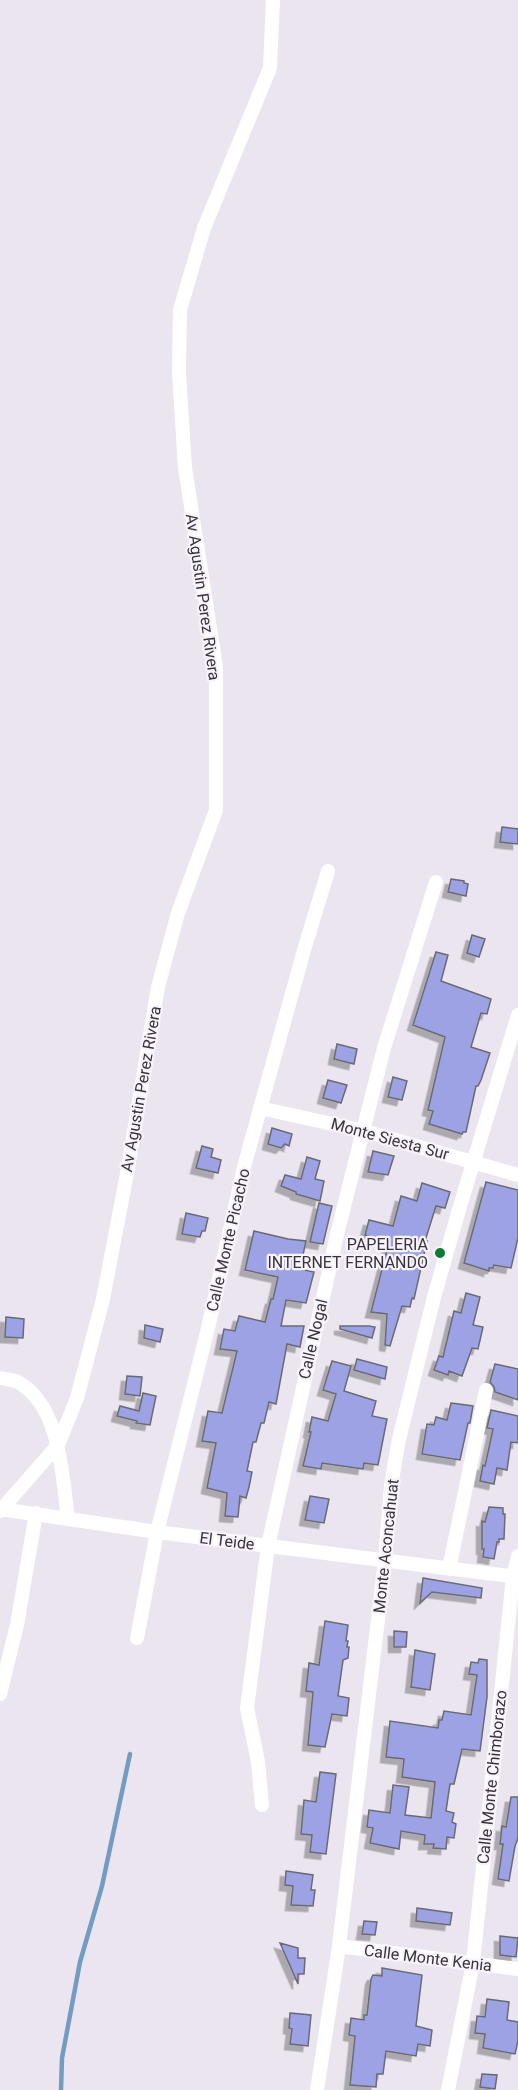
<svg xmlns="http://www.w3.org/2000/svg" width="518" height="2090" viewBox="0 0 518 2090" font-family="Roboto,sans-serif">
<defs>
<filter id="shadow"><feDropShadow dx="-5.5" dy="5.5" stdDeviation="0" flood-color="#0004"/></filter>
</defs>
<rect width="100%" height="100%" fill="#ebe5ef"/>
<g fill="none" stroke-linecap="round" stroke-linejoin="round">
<path stroke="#749bc0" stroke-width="4.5" d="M61,2090L62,2058L80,1962L102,1886L130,1754"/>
</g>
<path fill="#9ca2e3" stroke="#6a6b74" stroke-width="1.5" filter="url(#shadow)" d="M502,827L518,829V844L500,842Z
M451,879L464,881V883L468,884L466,896L448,892Z
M472,935L485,939L479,957L467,953Z
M436,952L448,955L441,981L491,999L487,1014L481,1013L471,1047L490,1053L481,1080L478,1086H476L466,1132H463L462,1134L429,1124L433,1111L428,1110L445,1037L413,1025Z
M337,1044L357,1049L354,1064L334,1059Z
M393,1077L407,1081L402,1100L388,1097Z
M328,1080L347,1085L341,1103L323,1098Z
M272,1128L292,1134L289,1146L285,1144L281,1148L268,1144Z
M202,1146L213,1149L211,1157L221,1160L218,1173L196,1168Z
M373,1151L394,1156L388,1175L368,1172Z
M307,1157L320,1161L315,1179L324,1181L320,1201L296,1194V1192L281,1186L285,1175L301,1179Z
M486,1182L518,1190V1238L511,1268L494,1265L493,1268H489V1271L464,1263Z
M422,1183L450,1192L445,1208L436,1206L425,1241H427L414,1299L412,1298L410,1307L402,1306L390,1346L385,1345L387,1314L371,1312L389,1242L365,1235L369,1220L393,1226L401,1196L417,1201Z
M319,1203L332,1206L323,1244L310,1242Z
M186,1213L208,1218L205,1231H202L200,1237L182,1234Z
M254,1231L288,1239L306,1241L300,1269L314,1272L306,1303L286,1300L281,1326H304L300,1347L287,1344L276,1404L269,1402L264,1423H261L256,1442H253L247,1471L252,1472L249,1487L246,1498L240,1496L238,1517L225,1516L227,1493L207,1488L216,1443L202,1441L208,1411L222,1413L237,1351L220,1349L224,1329L235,1331L239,1316L265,1322L271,1299H273L278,1277L245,1270Z
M466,1293L480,1297L473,1325L483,1327L478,1349L472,1348L462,1376L449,1371L448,1375L434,1370L439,1356L443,1357L454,1311L461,1313Z
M6,1317L24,1319L23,1338L5,1337Z
M145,1325L163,1329L160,1342L144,1338Z
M340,1326H369L375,1327L372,1338L340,1329Z
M357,1359L387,1367L385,1379L354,1370Z
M332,1361L351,1366L344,1391L376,1401L372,1416L387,1419L378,1465L364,1463L363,1469L322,1463L321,1469L303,1466L311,1432H309L312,1417L328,1421L336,1394L323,1390Z
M495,1364L518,1369V1400L495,1392L494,1387L490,1382Z
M127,1376L142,1377L140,1396L125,1394Z
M143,1393L156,1396L150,1425L136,1423L137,1421L117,1416L120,1406L139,1411Z
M451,1403L473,1406L470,1423H468L460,1460L422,1454L427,1424L434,1425L436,1417L447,1420Z
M491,1410L518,1416V1443L511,1442L507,1470L497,1468L494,1484L480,1481L483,1465L485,1466L493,1429L487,1428Z
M310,1496L329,1499L324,1523L305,1520Z
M489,1507L503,1508V1514H505L504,1539H499V1542H497L494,1559L483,1557L484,1549H482V1521L485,1522Z
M423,1578L482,1588L481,1598L432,1592L420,1603Z
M325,1621L348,1625L346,1641H348L347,1647H349L348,1658L343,1660L338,1696L349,1698L347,1716L332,1714L325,1747L308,1745L313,1692L306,1691L309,1663L319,1665Z
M394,1631L407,1632L406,1647H394Z
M415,1650L435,1654L430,1690L411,1687Z
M479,1659L487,1660V1697L480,1751L462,1749L454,1784H450L446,1811L454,1813L452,1822L456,1824L454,1838L447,1837L446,1849L433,1848L434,1844H424L425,1835L401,1831L399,1849L370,1843L373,1828L367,1827L369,1810L390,1813L393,1785L409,1787L405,1815L431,1818L435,1782L402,1777L404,1759L386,1757L390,1721L438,1728L439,1720H442L444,1711L471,1715L477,1675L469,1674L471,1662L478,1663Z
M320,1772L336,1774L326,1854L310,1852L312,1835L301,1834L304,1800L316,1802Z
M511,1797H518V1838L515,1846L509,1881L498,1879L503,1844H500L502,1826L506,1827Z
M286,1871L313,1875L311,1890H315L313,1906L291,1905L293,1886L285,1885Z
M417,1908L452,1913L450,1925L416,1921Z
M364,1921L377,1922L375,1935L362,1934Z
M500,1936L518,1938L516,1957L500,1955Z
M280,1943L298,1948V1958H305L304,1974H298V1984Z
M382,1968L422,1975L416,2026L432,2030L430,2046L418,2044L416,2056L386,2051L383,2074H377L376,2087L350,2085L355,2036L349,2035L351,2018L364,2020V2015H367L371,1979L373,1975L382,1976Z
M487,1999L509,2002L507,2020L518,2022V2041L515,2054L483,2048L485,2034L475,2033L477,2016L485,2017Z
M290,2013L311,2015L308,2046L290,2044L292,2029L289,2028Z
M482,2074L497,2075L495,2089L480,2087Z"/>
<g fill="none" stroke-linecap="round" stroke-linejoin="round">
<path stroke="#fff" stroke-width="14" d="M260,1108L364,1131L518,1175
M0,1378C6,1379 13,1380 18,1382C61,1406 62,1476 68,1519
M0,1509L157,1532L518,1577
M0,1511L58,1445L77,1398L103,1299L128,1168L158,987L178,913L216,810V667L185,468L179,373L180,310L204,228L270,68L273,0
M449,1569L486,1390
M137,1638L157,1532L208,1328L244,1167L304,950L328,871
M0,1694L17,1625L36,1513
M262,1805L258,1762L247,1708L268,1546L338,1230L384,1048L436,882
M339,1946L518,1969
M317,2090L339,1946L385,1561L391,1485L399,1439L434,1297L461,1203L518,1015
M448,2090L473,1963L513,1577L518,1556"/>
</g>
<circle fill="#0d7c32" stroke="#f8f2fc" stroke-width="2" cx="440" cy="1253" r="6"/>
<g text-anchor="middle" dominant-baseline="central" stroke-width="4.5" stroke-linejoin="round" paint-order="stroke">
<g font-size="16" fill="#383539" stroke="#f8f2fc">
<text transform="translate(203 597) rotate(82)">Av Agustin Perez Rivera</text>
<text transform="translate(141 1089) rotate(-80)">Av Agustin Perez Rivera</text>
<text transform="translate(390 1139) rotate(15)">Monte Siesta Sur</text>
<text transform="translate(228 1240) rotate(-77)">Calle Monte Picacho</text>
<text transform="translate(313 1339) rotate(-77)">Calle Nogal</text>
<text transform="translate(227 1541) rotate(7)">El Teide</text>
<text transform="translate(386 1546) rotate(-84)">Monte Aconcahuat</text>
<text transform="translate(492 1777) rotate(-84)">Calle Monte Chimborazo</text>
<text transform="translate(428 1958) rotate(7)">Calle Monte Kenia</text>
</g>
<g font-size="16" fill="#383539" stroke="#f8f2fc" text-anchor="end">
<text x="428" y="1244">PAPELERIA<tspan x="428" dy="18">INTERNET FERNANDO</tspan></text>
</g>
</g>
</svg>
